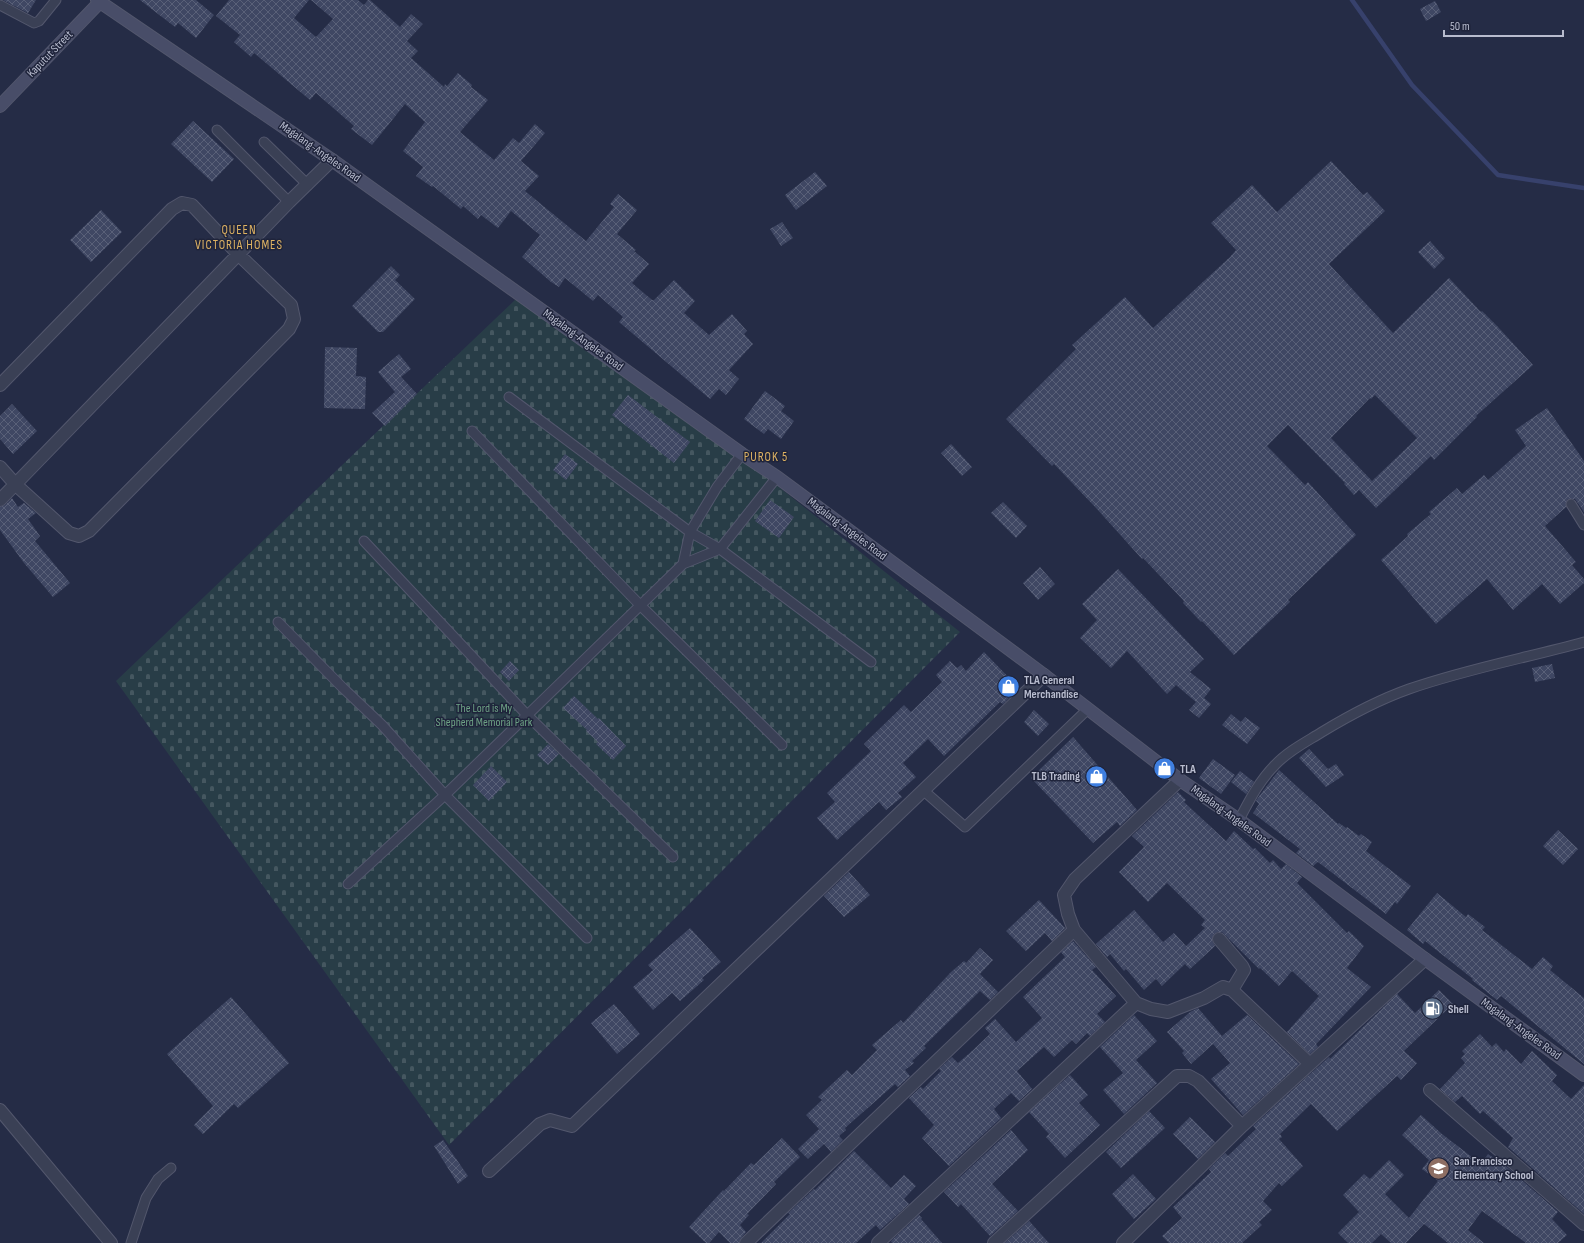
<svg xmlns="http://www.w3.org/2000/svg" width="1584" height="1243" viewBox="0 0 1584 1243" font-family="'Sofia Sans Condensed',sans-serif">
<defs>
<pattern id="cemetery-stones" width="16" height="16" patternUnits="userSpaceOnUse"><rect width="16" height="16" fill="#283d47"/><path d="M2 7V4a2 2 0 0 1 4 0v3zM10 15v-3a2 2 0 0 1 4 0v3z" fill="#455760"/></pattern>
<pattern id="building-cross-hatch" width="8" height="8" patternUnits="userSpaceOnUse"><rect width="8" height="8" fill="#3f4763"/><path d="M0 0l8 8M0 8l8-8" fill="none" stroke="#596078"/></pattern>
</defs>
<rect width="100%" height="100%" fill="#252c46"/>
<path fill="url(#cemetery-stones)" d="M516,299L734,451L960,632L449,1145L116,681Z"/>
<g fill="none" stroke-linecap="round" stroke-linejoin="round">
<path stroke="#37416c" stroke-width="4.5" d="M1352,0L1412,85L1498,175L1584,188"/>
</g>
<path fill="url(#building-cross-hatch)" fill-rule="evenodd" d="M3,0H36L28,13Z
M140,0H196L214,15L196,38L178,23L175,27Z
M229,0H309L294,18L316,37L333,19L311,0H358L364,5L368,0H370L400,27L411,14L423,24L407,41L418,51L411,58L444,87L445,84L447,86L458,73L472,85L471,87L488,100L460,132L494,160L513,138L519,143L535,124L545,133L521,161L539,176L525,191L586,241L614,207L610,204L618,194L637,210L617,234L636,250L634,251L649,264L632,283L652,300H654L674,280L695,301L684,313L709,335L732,314L747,331L744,334L753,344L729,370L739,379L726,395L719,389L710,399L619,322L623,317L598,295L593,301L565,278L559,287L551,282L522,257L540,235L511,211L498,228L481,215L478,219L463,206L461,209L433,186L432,187L416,176L423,167L403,151L425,122L405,104L372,145L351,129L354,126L316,93L310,100L254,53L251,57L234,42L240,35L216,16Z
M1435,1L1441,12L1426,21L1420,9Z
M193,121L234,159L212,182L171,144Z
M1331,161L1363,195L1367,192L1385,211L1329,264L1393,333L1449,278L1481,312L1482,311L1498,327L1533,365L1476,416L1477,417L1434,460L1431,456L1376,508L1359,490L1354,495L1344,484L1345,483L1288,425L1267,446L1305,485L1308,482L1356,535L1288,600L1290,602L1234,655L1202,621L1201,622L1183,603L1184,601L1143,558L1142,559L1096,508L1054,464L1052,466L1006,419L1076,349L1072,345L1125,297L1153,328L1230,257L1236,250L1211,223L1252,185L1277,212ZM1375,395L1417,438L1372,481L1331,438L1370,398L1371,399Z
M815,172L827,186L796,210L785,195Z
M101,210L122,232L91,262L70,240Z
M782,222L793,238L781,246L770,229Z
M1430,241L1445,258L1434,269L1418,252Z
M391,266L400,275L395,280L415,299L383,332H378L352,306Z
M325,347L357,348L356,376L366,377L365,409L324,408Z
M399,354L411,369L401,377L417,394L385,426L372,413L395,392L378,372Z
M765,391L785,406L781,411L794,421L781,439L768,429L764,434L744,419Z
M628,395L690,442L674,463L612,415Z
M12,404L37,431L13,454L0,439V416Z
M1547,408L1584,461V512L1575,499H1568L1566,502V507L1545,526L1576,562L1572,565L1584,579V583L1560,604L1542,584L1513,610L1487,579L1436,624L1381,560L1408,536L1407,534L1431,514L1429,512L1457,488L1462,494L1484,475L1488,480L1526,446L1515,430Z
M951,444L972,467L962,476L941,453Z
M565,454L578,464L566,480L553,470Z
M12,498L18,507L24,503L36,513L28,519L40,536L35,541L70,583L53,597L24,563L0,530V507L5,505Z
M770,500L794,517L779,538L755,521Z
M1003,502L1027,526L1016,538L991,513Z
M1040,567L1055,584L1038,600L1023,583Z
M1118,569L1204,659L1190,672L1211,689L1204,698L1211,704L1199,718L1189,710L1196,702L1176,685L1167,694L1127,651L1111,668L1080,638L1097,620L1082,604Z
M984,652L1019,688L1003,704L1000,702L944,756L928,739L903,763L916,777L898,793L902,797L886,810L879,802L837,840L817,818L835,802L827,793L871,751L864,744L904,705L911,712L942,682L936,675L950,661L957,668L961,665L966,671Z
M510,661L519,670L509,681L500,672Z
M1552,664L1555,678L1535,682L1532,668Z
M574,696L598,719L599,718L626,746L613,760L596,744L598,742L586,731L587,730L563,708Z
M1034,710L1049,724L1038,736L1024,722Z
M1231,714L1241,722L1245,717L1260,728L1247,744L1222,725Z
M1073,737L1137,810L1120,826L1117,822L1093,843L1031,778Z
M548,744L559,754L548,765L537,755Z
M1309,749L1328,769L1336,764L1344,775L1326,787L1299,758Z
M1213,759L1235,775L1221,794L1199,778Z
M491,766L507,782L489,801L473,785Z
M1279,770L1338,824L1339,823L1346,828L1347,827L1359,836L1361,834L1372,842L1366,851L1411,886L1397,904L1395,902L1386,914L1318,862L1313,866L1296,853L1300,849L1253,813L1259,804L1256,801L1260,795Z
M1240,771L1254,782L1246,794L1231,782Z
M1178,792L1186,800L1184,802L1226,841L1234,831L1253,849L1255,848L1270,863L1273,860L1281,869L1286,864L1302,877L1297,883L1347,933L1349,931L1364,946L1347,968L1371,987L1316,1044L1318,1047L1310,1054L1287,1032L1319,996L1292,971L1279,986L1260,968L1259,969L1222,932H1218L1214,934L1212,940L1215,946L1190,969L1185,964L1162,986L1156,979L1144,990L1126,969L1124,971L1110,954L1107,957L1096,944L1134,910L1163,942L1174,933L1186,946L1205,928L1201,925L1205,920L1167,883L1148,902L1119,872L1144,847L1132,836Z
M1558,830L1578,849L1563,865L1543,846Z
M849,872L870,895L844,917L824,896Z
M1437,893L1466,917L1468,914L1485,927L1482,930L1532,969L1543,957L1553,966L1550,970L1584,998V1064L1501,996L1497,1000L1472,980L1473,979L1425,941L1423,944L1407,930Z
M1039,900L1065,928L1052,941L1045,933L1026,951L1006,931Z
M690,928L721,962L702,978L704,980L680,1001L672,993L653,1010L633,987L653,970L648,965Z
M1073,941L1096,967L1092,970L1116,996L1097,1014L1105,1022L1090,1036L1087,1033L1076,1044L1072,1040L1054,1057L1044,1047L1017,1071L1032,1089L1019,1101L1011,1093L994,1109L1001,1118L949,1166L922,1138L934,1125L909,1098L921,1087L923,1089L941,1071L939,1069L952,1057L958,1063L972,1051L990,1034L985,1028L995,1019L1016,1042L1042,1018L1023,997L1065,957L1061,952Z
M980,948L993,960L980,974L998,992L990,1000L980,991L924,1046L926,1048L912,1061L914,1063L905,1070L910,1076L898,1087L895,1084L845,1128L846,1130L839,1136L843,1140L831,1152L824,1144L808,1159L798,1149L819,1129L806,1115L822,1100L818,1097L847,1070L852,1075L877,1050L872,1045L901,1020L903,1023L951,972L964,961L966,963Z
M1439,990L1453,1004L1404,1051L1417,1063L1401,1080L1397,1076L1337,1131L1311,1104L1280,1134L1282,1137L1279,1139L1303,1166L1282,1186L1279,1183L1263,1201L1272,1210L1259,1222L1262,1225L1242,1243H1169L1162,1236L1182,1218L1173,1207L1211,1172L1209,1169L1225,1153L1228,1156L1256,1129L1253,1126L1329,1057L1330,1059L1397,994L1415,1013Z
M231,997L289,1063L238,1108L234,1104L203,1134L194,1125L213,1106L167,1054Z
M614,1004L640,1034L617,1054L591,1023Z
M1198,1008L1222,1036L1247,1015L1299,1064L1243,1115L1211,1079L1230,1063L1213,1044L1191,1064L1182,1053L1184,1051L1167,1032L1190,1012Z
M1134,1015L1157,1041L1136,1060L1157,1083L1124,1114L1103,1090L1123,1073L1100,1047Z
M1480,1034L1492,1047L1496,1043L1504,1052L1506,1049L1521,1064L1532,1051L1557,1075L1552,1081L1571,1099L1584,1085V1214L1508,1147L1513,1138L1483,1111L1480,1114L1462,1096L1455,1102L1440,1089L1465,1063L1461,1058L1465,1054L1462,1051Z
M1070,1075L1088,1095L1079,1103L1100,1125L1065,1158L1046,1137L1049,1134L1029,1112Z
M1149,1111L1165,1128L1121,1168L1106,1152Z
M1421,1115L1442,1134L1481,1164L1488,1154L1499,1162L1500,1161L1558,1212L1552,1219L1567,1235L1558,1243H1526L1482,1211L1468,1230L1484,1243H1448L1424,1224L1406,1243H1391L1381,1234L1372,1243H1348L1338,1233L1359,1212L1343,1195L1364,1174L1370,1179L1389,1160L1404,1175L1385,1194L1409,1218L1438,1181L1422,1169L1429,1160L1402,1135Z
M1190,1117L1215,1142L1198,1159L1173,1134Z
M1011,1130L1028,1150L992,1184L1018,1211L990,1236L961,1204L958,1207L944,1192Z
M782,1138L800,1157L774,1182L776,1184L747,1214L749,1215L740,1225L746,1232L741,1238L739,1243H730L719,1232L709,1243H706L689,1227L723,1190L724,1191L751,1163L754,1165Z
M443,1140L468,1176L458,1184L434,1146Z
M854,1151L891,1188L904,1175L916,1186L904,1199L909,1204L880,1230L876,1225L856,1243H761L790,1214L788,1213L814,1189L815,1190Z
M1133,1174L1156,1199L1134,1219L1112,1194Z
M919,1215L922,1218L921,1219L942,1243H892L891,1241Z
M1029,1221L1049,1243H1005Z"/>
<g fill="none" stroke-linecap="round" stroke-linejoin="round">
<defs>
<path id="lane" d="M0,5L34,23L39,21L56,0
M217,130L289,202
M264,142L308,185
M509,397L690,532L720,549L871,662
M472,431L640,605L782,745
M1571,504L1584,525
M364,541L527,715L673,857
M683,564L690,532L717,487L742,454
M278,622L343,688L382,725L445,795L587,938
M924,791L965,827L1088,709
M1239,820C1249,801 1259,781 1275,765C1288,751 1306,742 1322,732C1350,715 1378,700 1409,689C1466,669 1526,658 1584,642
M348,884L445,795L683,564L720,549L777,477
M131,1243L146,1198L158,1179L171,1168"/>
<path id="street" d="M0,385L172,209L182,203L192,205L239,255L291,305L294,319L289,329L89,531L79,536L69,533L16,485L0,467
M0,500L289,202L332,160
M1180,780L1075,879L1064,895L1068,914L1074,930L1136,1003L1151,1009L1168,1012L1204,998L1223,987L1232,990L1310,1064
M1219,939L1242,966L1244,970L1232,990
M1430,1090L1584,1224
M0,1110L111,1243
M489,1171L540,1124L550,1120L572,1126L1044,675
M746,1243L1074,930
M878,1243L1136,1003
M994,1243L1177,1076H1189L1198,1081L1242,1126
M1123,1243L1242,1126L1425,959"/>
<path id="secondary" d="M97,0L332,160L742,454L777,477L1044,675L1180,780L1239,820L1425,959L1584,1075
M0,106L100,2"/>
</defs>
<use href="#lane" stroke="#53576d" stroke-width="11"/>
<use href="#street" stroke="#53576d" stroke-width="14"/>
<use href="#secondary" stroke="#53576d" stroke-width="14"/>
<use href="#lane" stroke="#3a4055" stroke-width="9"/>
<use href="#street" stroke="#3a4055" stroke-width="12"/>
<use href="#secondary" stroke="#484d68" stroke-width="12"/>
</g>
<defs>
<symbol id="shop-disc" viewBox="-11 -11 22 22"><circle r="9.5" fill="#3f7fe0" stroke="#1f243b"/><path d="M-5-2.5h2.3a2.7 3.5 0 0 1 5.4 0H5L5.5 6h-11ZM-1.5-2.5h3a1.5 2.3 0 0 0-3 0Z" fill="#fff"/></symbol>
<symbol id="fuel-disc" viewBox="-11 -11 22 22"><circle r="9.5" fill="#5c6f8a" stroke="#1f243b"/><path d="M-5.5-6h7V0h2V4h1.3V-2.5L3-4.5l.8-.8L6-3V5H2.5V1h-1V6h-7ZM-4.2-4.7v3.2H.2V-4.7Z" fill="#fff"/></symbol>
<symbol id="school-disc" viewBox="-11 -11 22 22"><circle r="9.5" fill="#8d6e63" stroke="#1f243b"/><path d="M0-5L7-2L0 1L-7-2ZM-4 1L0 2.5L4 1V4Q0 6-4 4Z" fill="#fff"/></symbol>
</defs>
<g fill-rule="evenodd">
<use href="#shop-disc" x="996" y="674" width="25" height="25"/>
<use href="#shop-disc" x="1152" y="756" width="25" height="25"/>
<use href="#shop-disc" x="1084" y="764" width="25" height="25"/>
<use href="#fuel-disc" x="1420" y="996" width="25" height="25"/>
<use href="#school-disc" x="1426" y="1156" width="25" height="25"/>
</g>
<g text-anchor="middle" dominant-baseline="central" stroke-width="3" stroke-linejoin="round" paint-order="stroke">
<g font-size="12" fill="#b8bcce" stroke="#1f243b">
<text transform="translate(50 54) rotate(-46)">Kaputut Street</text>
<text transform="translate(320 152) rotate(35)">Magalang-Angeles Road</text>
<text transform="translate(583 340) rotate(36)">Magalang-Angeles Road</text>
<text transform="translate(847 529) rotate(37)">Magalang-Angeles Road</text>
<text transform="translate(1231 816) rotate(36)">Magalang-Angeles Road</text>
<text transform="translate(1521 1029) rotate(36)">Magalang-Angeles Road</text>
</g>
<g font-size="12" font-weight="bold" fill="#b8bcce" stroke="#1f243b" text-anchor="start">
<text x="1024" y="680">TLA General<tspan x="1024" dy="14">Merchandise</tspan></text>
<text x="1180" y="769">TLA</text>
<text x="1080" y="776" text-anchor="end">TLB Trading</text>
<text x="1448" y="1009">Shell</text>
<text x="1454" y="1161">San Francisco<tspan x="1454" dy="14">Elementary School</tspan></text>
</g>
<g font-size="12" fill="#6da184" stroke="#1f243b">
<text x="484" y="708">The Lord is My<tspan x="484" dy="14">Shepherd Memorial Park</tspan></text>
</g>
<g font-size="13" letter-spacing="1" fill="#dfb363" stroke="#1f243b">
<text x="239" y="230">QUEEN<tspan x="239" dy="15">VICTORIA HOMES</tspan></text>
<text x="766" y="457">PUROK 5</text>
</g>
</g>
<path d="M1444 30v6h119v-6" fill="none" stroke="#b8bcce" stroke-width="2"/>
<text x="1450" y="30" font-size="12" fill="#b8bcce" stroke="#1f243b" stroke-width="3" paint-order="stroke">50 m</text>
</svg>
